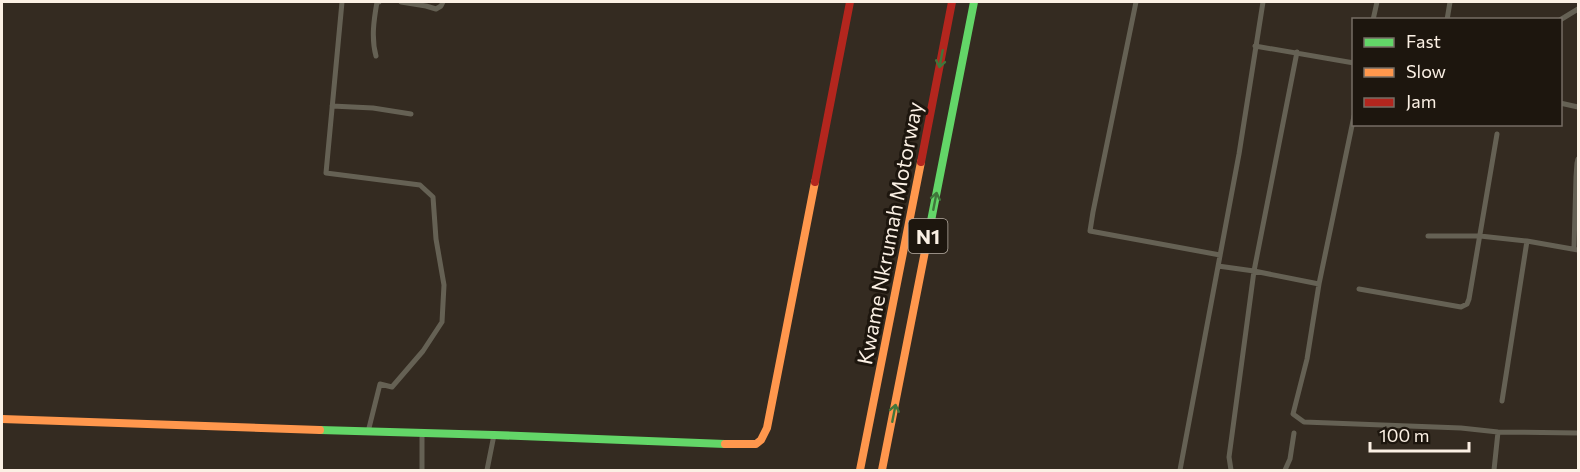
<svg xmlns="http://www.w3.org/2000/svg" width="1580" height="472" viewBox="0 0 1580 472" font-family="Commissioner,sans-serif">
<rect width="100%" height="100%" fill="#342b21"/>
<g fill="none" stroke-linecap="round" stroke-linejoin="round">
<path stroke="#656154" stroke-width="5" d="M342,2L326,173L420,185L433,197L436,239L444,285L442,322L423,351L392,387L380,384L368,432
M401,2L426,6L436,9L441,6L443,2
M1136,2L1093,212L1090,231L1220,255
M1373,20L1377,2
M1447,20L1450,2
M1560,20L1578,9
M1255,46L1354,63
M376,56C371,38 374,19 377,2H379
M1560,103L1578,107
M332,106L373,108L411,114
M1354,116L1319,284L1307,359L1293,414L1304,422L1461,428L1498,432L1578,433
M1428,236H1480L1527,241L1578,250
M1574,248L1576,177L1577,163L1578,159
M1218,266L1254,271L1319,284
M1359,289L1461,307L1467,304L1469,299L1497,134
M1502,401L1527,241
M422,470V434
M487,470L494,435
M1180,470L1239,154L1263,2
M1231,470L1229,457L1254,271L1297,52
M1285,470L1290,459L1294,433
M1494,470L1498,432"/>
<path stroke="#63d668" stroke-width="8" d="M930,226L974,2
M320,430L494,435L725,444"/>
<path stroke="#ff974d" stroke-width="8" d="M2,419L320,430
M725,444H756L761,440L767,428L815,182
M860,470L921,162
M882,470L930,226"/>
<path stroke="#b3261e" stroke-width="8" d="M921,162L952,2
M815,182L850,2"/>
</g>
<defs><path id="oneway-shaft" d="M-6 0H5M1.5-3L5.5 0L1.5 3" fill="none" stroke-width="1.6" stroke-linecap="round" stroke-linejoin="round" transform="scale(1.5)"/></defs>
<g stroke="#40763b">
<use href="#oneway-shaft" transform="translate(941 59) rotate(101)"/>
<use href="#oneway-shaft" transform="translate(935 201) rotate(-79)"/>
<use href="#oneway-shaft" transform="translate(894 413) rotate(-79)"/>
</g>
<g text-anchor="middle" dominant-baseline="central" stroke-width="6" stroke-linejoin="round" paint-order="stroke">
<rect fill="#1d160e" stroke="#b8afa4" stroke-width="1.5" x="908.5" y="219" width="39" height="34" rx="4.5"/>
<g font-size="20" font-weight="bold" fill="#fbf0e4">
<text x="928" y="236">N1</text>
</g>
<g font-size="21" fill="#fbf0e4" stroke="#1d160e">
<text transform="translate(889 233) rotate(-79)">Kwame Nkrumah Motorway</text>
</g>
</g>
<rect width="1580" height="472" fill="none" stroke="#fbf0e4" stroke-width="6"/>
<rect x="1352" y="18" width="210" height="108" fill="#1d160e" stroke="#766d64" stroke-width="1.5"/>
<rect x="1364" y="38" width="30" height="9" fill="#63d668" stroke="#766d64" stroke-width="1.5"/>
<text x="1406" y="48" font-size="18" fill="#fbf0e4">Fast</text>
<rect x="1364" y="68" width="30" height="9" fill="#ff974d" stroke="#766d64" stroke-width="1.5"/>
<text x="1406" y="78" font-size="18" fill="#fbf0e4">Slow</text>
<rect x="1364" y="98" width="30" height="9" fill="#b3261e" stroke="#766d64" stroke-width="1.5"/>
<text x="1406" y="108" font-size="18" fill="#fbf0e4">Jam</text>
<path d="M1370 442v9h99v-9" fill="none" stroke="#fbf0e4" stroke-width="3"/>
<text x="1379" y="442" font-size="18" fill="#fbf0e4" stroke="#1d160e" stroke-width="4.5" paint-order="stroke">100 m</text>
</svg>
